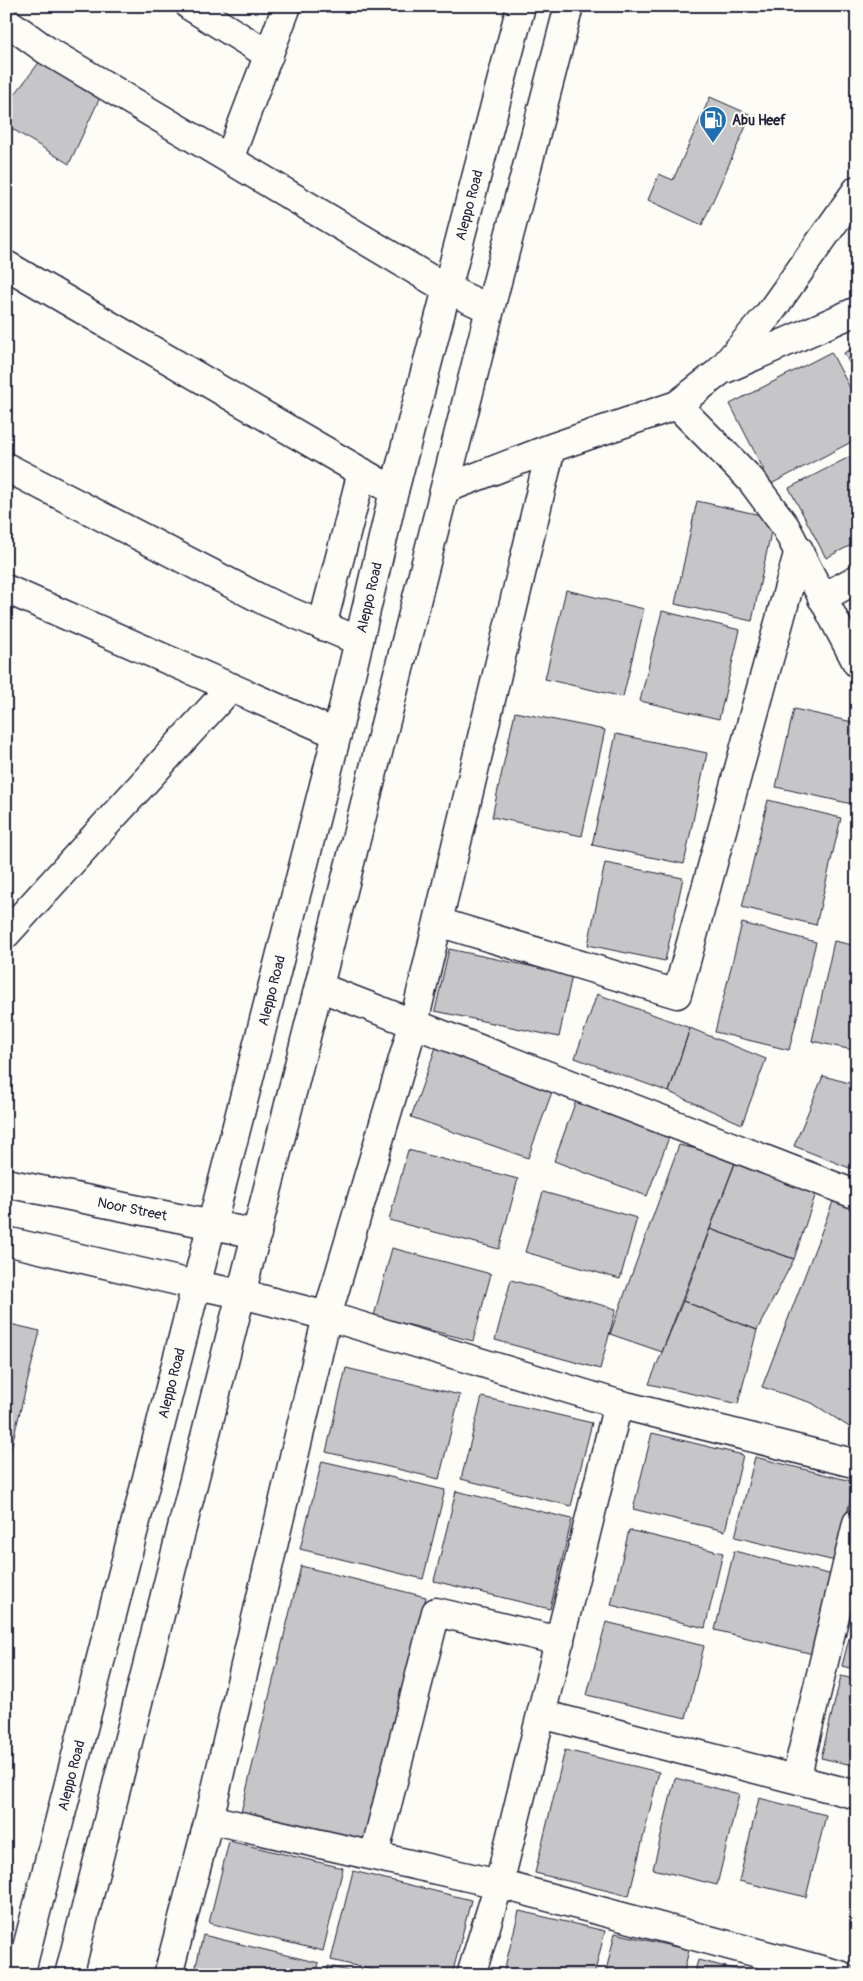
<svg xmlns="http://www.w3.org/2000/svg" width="863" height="1981" viewBox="0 0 863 1981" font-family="Pangolin,sans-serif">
<rect width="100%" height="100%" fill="#fdfcf7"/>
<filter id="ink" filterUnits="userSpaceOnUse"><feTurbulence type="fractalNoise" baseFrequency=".02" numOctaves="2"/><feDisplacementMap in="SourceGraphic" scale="10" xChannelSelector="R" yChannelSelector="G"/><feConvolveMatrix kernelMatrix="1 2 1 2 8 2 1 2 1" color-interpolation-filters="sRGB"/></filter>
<g filter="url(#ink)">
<path fill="#c6c6c8" stroke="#22223b" d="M44,56L104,89L69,164L6,125V106Z
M710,97L751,115L702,225L648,200L659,174L673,180Z
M857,346V378L844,353Z
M831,352L857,401V439L771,484L730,404Z
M857,453V542L826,558L789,488Z
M697,501L774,518L752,621L675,604Z
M566,590L644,609L623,697L545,679Z
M662,611L740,630L719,719L640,701Z
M794,709L857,723V783L852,804L776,787Z
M515,712L605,730L582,836L492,817Z
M616,734L707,753L684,864L592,845Z
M768,800L841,818L816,925L742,907Z
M605,863L683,878L665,961L588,945Z
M742,923L816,942L789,1050L715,1032Z
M834,941L857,946V1051L812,1041Z
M449,949L572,975L559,1037L435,1011Z
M597,994L690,1028L669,1092L575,1058Z
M690,1028L766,1059L742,1124L669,1092Z
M436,1047L553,1089L528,1158L411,1117Z
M823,1076L857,1085V1171L794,1146Z
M577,1098L671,1132L647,1196L554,1161Z
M679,1145L737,1158L662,1352L610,1334Z
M408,1150L518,1179L499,1249L389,1220Z
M737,1158L816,1193L794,1259L710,1229Z
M543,1192L637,1218L620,1279L525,1252Z
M834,1199L857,1208V1432L812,1403L762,1387Z
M710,1229L794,1259L757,1330L683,1301Z
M392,1248L491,1274L473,1341L374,1316Z
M511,1280L616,1309L600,1369L495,1340Z
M683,1301L757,1330L738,1404L649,1384Z
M6,1323L40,1331L6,1468Z
M346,1368L460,1395L439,1479L326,1452Z
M482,1397L592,1423L571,1506L461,1479Z
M652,1433L743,1455L725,1531L633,1509Z
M755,1457L855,1482L835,1561L735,1537Z
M322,1461L445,1490L423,1579L300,1549Z
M456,1491L572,1519L550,1609L434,1581Z
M629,1530L723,1553L705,1628L611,1605Z
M734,1551L837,1576L817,1655L715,1630Z
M301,1566L426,1597L366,1842L241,1812Z
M857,1607V1670L842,1666Z
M606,1622L704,1646L686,1718L587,1695Z
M841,1676L857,1680V1766L821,1758Z
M565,1750L659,1772L629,1896L535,1873Z
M675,1778L739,1794L717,1885L653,1869Z
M759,1798L826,1815L806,1897L739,1881Z
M229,1841L343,1868L323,1951L209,1923Z
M353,1871L471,1900L452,1975H394L331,1960Z
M519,1911L605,1931L594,1975H503Z
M615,1933L689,1950L683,1975H605Z
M203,1935L319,1963L316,1975H194Z
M698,1960L758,1975H694Z
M328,1966L364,1975H326Z"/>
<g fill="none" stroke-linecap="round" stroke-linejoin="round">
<defs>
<path id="minor" d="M190,6L269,55
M6,21L46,50L447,289L490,309
M229,159L287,6
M6,265L394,491
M725,369L857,311
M677,405L751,480L785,526L857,663
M6,467L267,602L359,641
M445,489L551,448L677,405L719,372L769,314L857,190
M6,589L337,734
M822,598L857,579
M322,626L362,472
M438,922L677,994L799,550
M6,934L231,687
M319,987L857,1195
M242,1294L327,1316L618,1404L857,1464
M541,1714L857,1795
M796,1779L857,1523
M209,1819L499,1884L840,1975
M374,1856L436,1612L560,1641
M168,1975L209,1819L327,1316L414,1022L551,448
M471,1975L499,1884L618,1404"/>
<g id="major">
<path id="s1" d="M6,1183L257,1234"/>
<path d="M6,1241L195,1285L242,1294"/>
<path id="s2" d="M20,1975L337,734L394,491L521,6"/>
<path d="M69,1975L490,309L569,6"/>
</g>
</defs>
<use href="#minor" stroke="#22223b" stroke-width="31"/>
<use href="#major" stroke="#22223b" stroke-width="31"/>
<use href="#minor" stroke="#fdfcf7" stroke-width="28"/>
<use href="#major" stroke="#fdfcf7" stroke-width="28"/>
</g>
</g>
<defs>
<symbol id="fuel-pin" viewBox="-11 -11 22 30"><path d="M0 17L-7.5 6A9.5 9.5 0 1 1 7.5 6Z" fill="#1f6fb2" stroke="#fdfcf7"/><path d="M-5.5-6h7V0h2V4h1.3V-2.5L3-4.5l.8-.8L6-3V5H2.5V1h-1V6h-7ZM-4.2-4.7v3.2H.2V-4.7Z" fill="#fff"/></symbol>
</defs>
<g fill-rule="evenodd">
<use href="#fuel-pin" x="697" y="104" width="32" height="43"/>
</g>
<g text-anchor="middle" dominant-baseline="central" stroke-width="4" stroke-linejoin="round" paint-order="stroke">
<g font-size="14" font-weight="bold" fill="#22223b" stroke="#fdfcf7" text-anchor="start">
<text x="732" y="120">Abu Heef</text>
</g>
<g font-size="14" fill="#22223b" stroke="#fdfcf7">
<text stroke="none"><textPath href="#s2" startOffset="1826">Aleppo Road</textPath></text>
<text stroke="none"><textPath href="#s2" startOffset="1421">Aleppo Road</textPath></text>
<text stroke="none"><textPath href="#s2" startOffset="1016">Aleppo Road</textPath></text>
<text stroke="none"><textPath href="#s1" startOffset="129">Noor Street</textPath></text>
<text stroke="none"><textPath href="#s2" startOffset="611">Aleppo Road</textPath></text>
<text stroke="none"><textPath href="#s2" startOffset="206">Aleppo Road</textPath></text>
</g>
</g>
<rect width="863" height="1981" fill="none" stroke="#fdfcf7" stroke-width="25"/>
<rect x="12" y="12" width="838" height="1956" fill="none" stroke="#22223b" stroke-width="2" filter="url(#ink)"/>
</svg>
